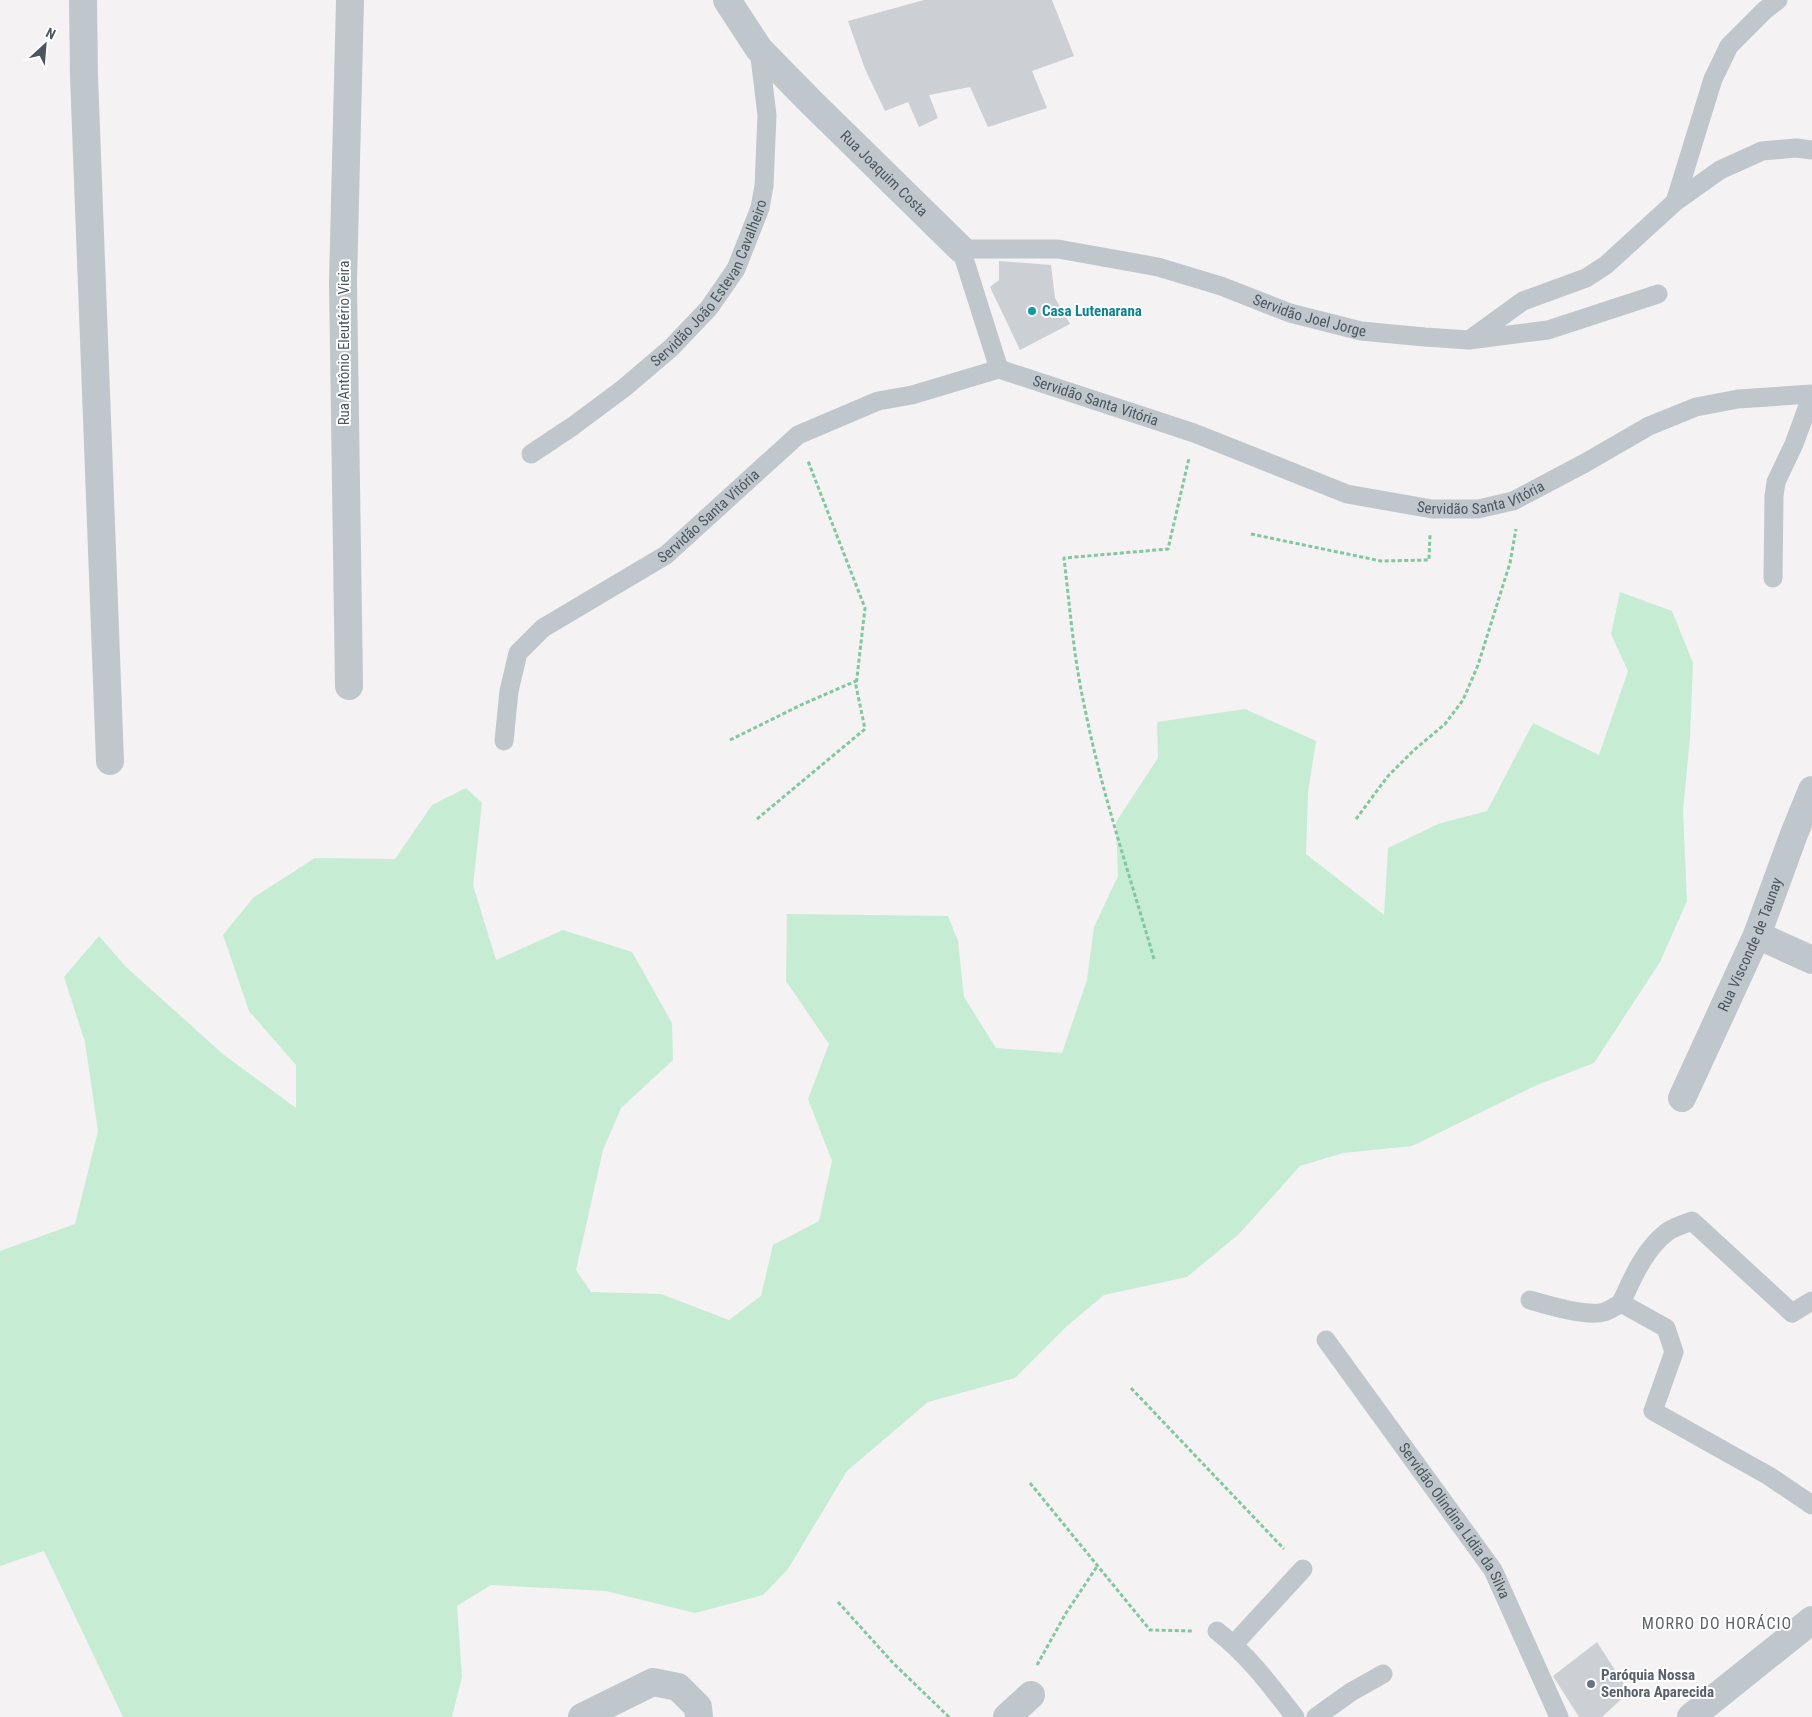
<svg xmlns="http://www.w3.org/2000/svg" width="1812" height="1717" viewBox="0 0 1812 1717" font-family="'Roboto Condensed',sans-serif">
<rect width="100%" height="100%" fill="#f4f2f2"/>
<path fill="#c6ecd3" d="M1620,592L1672,611L1693,663L1690,737L1683,811L1687,901L1660,962L1594,1063L1537,1085L1412,1146L1343,1153L1300,1166L1239,1234L1187,1277L1104,1295L1067,1326L1015,1378L928,1402L847,1471L788,1569L763,1595L695,1613L606,1591L491,1585L457,1606L462,1677L452,1717H123L44,1551L0,1566V1251L75,1224L98,1131L85,1042L64,977L99,936L126,967L224,1055L296,1108V1065L249,1011L223,935L253,898L315,858L395,859L432,805L466,788L482,803L473,885L496,960L563,930L632,952L672,1023L673,1060L621,1108L603,1150L576,1270L591,1292L661,1294L729,1320L761,1296L773,1245L819,1221L832,1161L808,1099L829,1044L786,981L787,914L948,916L958,941L964,997L996,1048L1062,1053L1087,980L1094,927L1118,876L1116,822L1158,758L1157,722L1245,709L1316,741L1308,792L1306,854L1384,915L1388,848L1438,824L1487,811L1533,723L1599,755L1628,671L1611,634Z"/>
<path fill="#cccfd4" d="M924,0H1052L1074,56L1032,71L1047,108L988,127L970,87L929,95L938,118L919,127L908,102L885,111L865,69L848,21Z
M999,261L1051,265L1055,298L1070,324L1020,350L990,287L999,280Z
M1597,1642L1629,1692L1602,1717H1579L1553,1676Z"/>
<g fill="none" stroke-linecap="round" stroke-linejoin="round">
<path stroke="#81c7a1" stroke-width="3" stroke-dasharray="4 2.5" stroke-linecap="butt" d="M1251,534L1381,561L1429,560L1430,535
M730,740L803,704L856,681
M757,819L865,729L856,686L865,608L808,461
M1356,819L1388,776L1414,750L1445,724L1463,700L1478,665L1510,563L1516,529
M1154,959C1130,876 1102,794 1085,709C1074,660 1070,609 1064,558L1168,549L1189,458
M1131,1388L1284,1549
M1030,1483L1150,1630L1192,1631
M838,1602L894,1664L949,1717
M1037,1665L1066,1613L1098,1565"/>
<g stroke="#bfc7cd" stroke-width="19">
<path d="M1675,202L1713,79L1729,46L1765,10L1778,0"/>
<path d="M1472,338L1523,301L1586,278L1606,265L1675,202L1720,170L1762,151L1796,148L1812,150"/>
<path id="s1" d="M999,369L961,249H1058L1158,267L1221,286L1290,313L1361,331L1425,337L1469,340L1548,330L1658,294"/>
<path id="s2" d="M531,454L573,426L624,388L671,348L709,308L736,269L760,208L764,186L767,115L759,49"/>
<path d="M1773,578L1774,496L1776,482L1794,444L1812,395"/>
<path id="s3" d="M504,741L509,691L518,653L543,628L666,555L798,435L878,401L912,395L999,369L1194,433L1347,494L1432,509H1478L1513,501L1585,463L1649,426L1696,407L1738,399L1812,394"/>
<path d="M1530,1300C1547,1305 1587,1317 1604,1312C1610,1310 1616,1306 1621,1303L1666,1328L1674,1352L1653,1411L1769,1476L1812,1505"/>
<path d="M1621,1303C1633,1277 1644,1250 1667,1232C1674,1227 1684,1224 1692,1221L1792,1313L1812,1301"/>
<path id="s4" d="M1326,1340L1493,1570L1559,1717"/>
<path d="M1217,1631C1248,1655 1271,1686 1295,1717"/>
<path d="M1234,1644L1303,1569"/>
<path d="M1316,1717L1351,1692L1383,1674"/>
</g>
<g stroke="#bfc7cd" stroke-width="28">
<path d="M83,0L84,76L110,761"/>
<path id="s5" d="M727,0L759,49L811,102L961,249"/>
<path d="M349,686L343,282L350,0"/>
<path d="M1757,935L1812,960"/>
<path id="s6" d="M1682,1098L1757,935L1794,834L1812,790"/>
<path d="M582,1717L653,1682L678,1687L698,1707L699,1717"/>
<path d="M1007,1717L1031,1695"/>
<path d="M1691,1717L1812,1620"/>
</g>
</g>
<circle fill="#0f9aa8" stroke="#fff" stroke-width="2" cx="1032" cy="311" r="5"/>
<circle fill="#6b7280" stroke="#fff" stroke-width="2" cx="1591" cy="1684" r="5"/>
<g text-anchor="middle" dominant-baseline="central" stroke-width="4" stroke-linejoin="round" paint-order="stroke">
<g font-size="15" fill="#4b565e" stroke="#fff">
<text stroke="none"><textPath href="#s5" startOffset="235">Rua Joaquim Costa</textPath></text>
<text stroke="none"><textPath href="#s2" startOffset="252">Servidão João Estevan Cavalheiro</textPath></text>
<text stroke="none"><textPath href="#s1" startOffset="484">Servidão Joel Jorge</textPath></text>
<text transform="translate(344 343) rotate(-90)">Rua Antônio Eleutério Vieira</text>
<text stroke="none"><textPath href="#s3" startOffset="760">Servidão Santa Vitória</textPath></text>
<text stroke="none"><textPath href="#s3" startOffset="1165">Servidão Santa Vitória</textPath></text>
<text stroke="none"><textPath href="#s3" startOffset="325">Servidão Santa Vitória</textPath></text>
<text stroke="none"><textPath href="#s6" startOffset="168">Rua Visconde de Taunay</textPath></text>
<text stroke="none"><textPath href="#s4" startOffset="222">Servidão Olindina Lídia da Silva</textPath></text>
</g>
<g font-size="15" font-weight="bold" fill="#0d838f" stroke="#fff" text-anchor="start">
<text x="1042" y="311">Casa Lutenarana</text>
</g>
<g font-size="15" font-weight="bold" fill="#5b616d" stroke="#fff" text-anchor="start">
<text x="1601" y="1675">Paróquia Nossa<tspan x="1601" dy="17">Senhora Aparecida</tspan></text>
</g>
<g font-size="16" letter-spacing="1" fill="#5f6266" stroke="#fff">
<text x="1717" y="1623">MORRO DO HORÁCIO</text>
</g>
</g>
<g transform="translate(45 45) rotate(26)" stroke="#ffffff" stroke-width="4" paint-order="stroke">
<path d="M0-4L9 19L0 12L-9 19Z" fill="#4b565e"/>
<text y="-8" font-size="14" font-weight="bold" text-anchor="middle" fill="#4b565e">N</text>
</g>
</svg>
